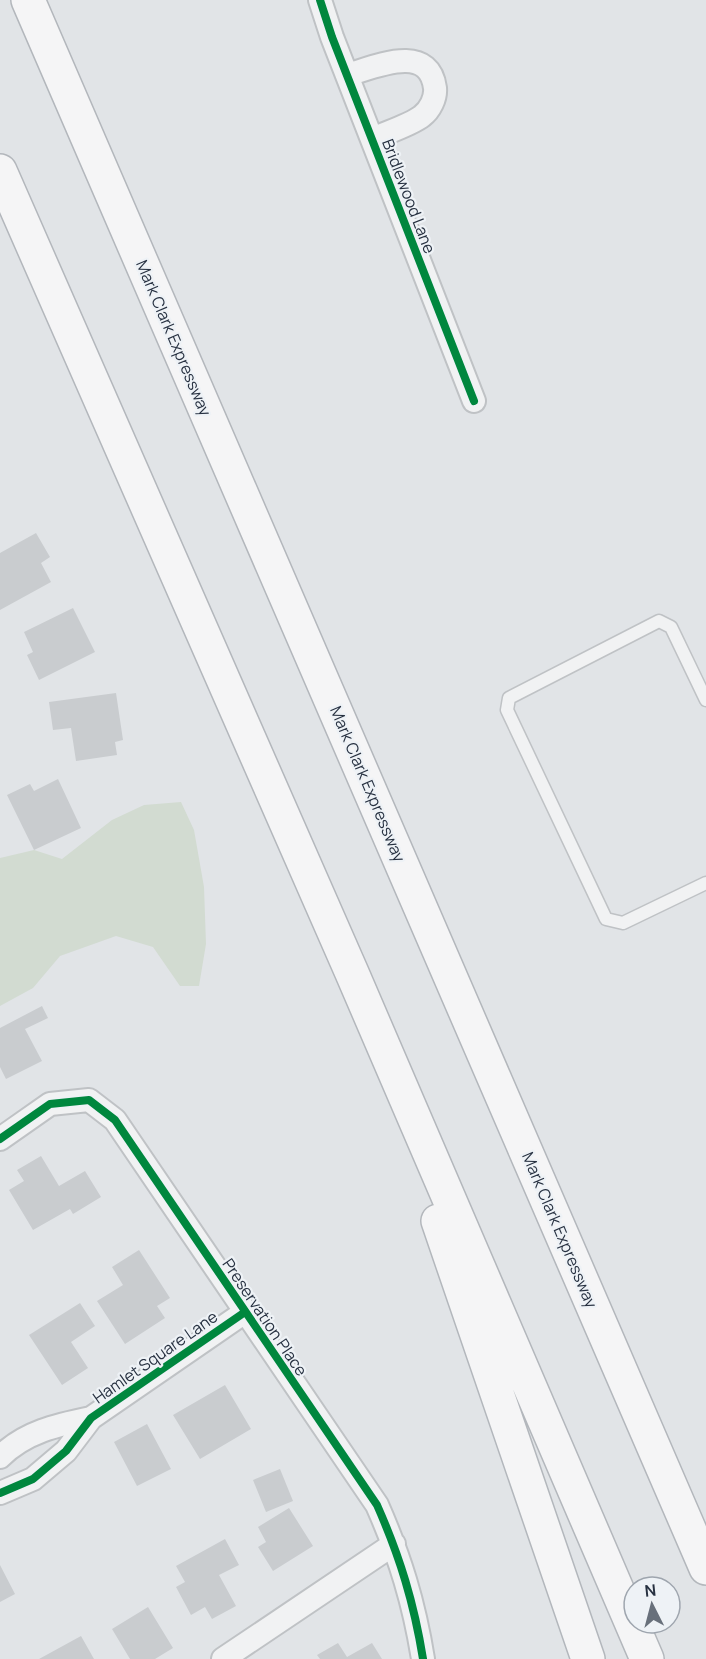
<svg xmlns="http://www.w3.org/2000/svg" width="706" height="1659" viewBox="0 0 706 1659" font-family="Manrope,sans-serif">
<rect width="100%" height="100%" fill="#e1e4e7"/>
<path fill="#d2dbd1" d="M181,802L194,830L204,887L206,944L199,986H180L153,947L116,936L60,956L33,988L0,1006V858L34,850L62,859L112,820L144,805Z"/>
<path fill="#c9cccf" d="M36,533L50,557L41,563L51,582L0,610V553Z
M73,608L95,652L39,680L27,655L33,652L24,632Z
M116,693L123,740L115,742L117,755L76,761L71,728L53,730L49,702Z
M58,779L81,828L34,850L7,795L30,784L34,791Z
M42,1006L48,1018L25,1029L42,1061L6,1079L0,1067V1028Z
M41,1156L59,1186L85,1171L101,1197L73,1214L70,1209L33,1230L9,1190L24,1181L17,1170Z
M139,1250L170,1298L157,1306L165,1318L125,1344L97,1301L123,1285L112,1267Z
M80,1303L95,1326L71,1342L88,1368L62,1385L29,1335Z
M225,1385L251,1429L200,1459L173,1415Z
M147,1424L171,1469L137,1486L114,1442Z
M280,1469L293,1501L266,1512L253,1480Z
M289,1508L313,1546L273,1571L258,1547L266,1542L258,1527Z
M225,1539L239,1565L219,1575L236,1606L212,1619L205,1607L191,1615L176,1587L185,1582L176,1566Z
M0,1565L15,1594L0,1602Z
M148,1607L173,1648L155,1659H130L112,1629Z
M81,1636L94,1659H39Z
M338,1643L347,1657L372,1643L382,1659H320L317,1655Z"/>
<g fill="none" stroke-linecap="round" stroke-linejoin="round">
<defs>
<path id="service" d="M706,700L671,627L659,621L509,698L507,710L606,919L623,923L706,883"/>
<path id="minor" d="M320,0L332,37L474,401
M347,75C375,67 429,42 435,88C436,98 430,110 422,116C411,125 385,133 372,139
M0,1139L50,1104L89,1100L115,1120L377,1505C400,1557 414,1603 423,1659
M0,1457C25,1432 57,1425 91,1418
M0,1493L33,1479L66,1451L91,1418L245,1312
M223,1659L394,1544"/>
<path id="motorway" d="M28,0L706,1568
M0,171L352,973L647,1659
M438,1221L588,1659"/>
</defs>
<use href="#service" stroke="#bfc2c5" stroke-width="15"/>
<use href="#minor" stroke="#bfc2c5" stroke-width="26"/>
<use href="#motorway" stroke="#b3b7bc" stroke-width="36"/>
<use href="#service" stroke="#f1f2f3" stroke-width="12"/>
<use href="#minor" stroke="#f1f2f3" stroke-width="22"/>
<use href="#motorway" stroke="#f5f5f6" stroke-width="33"/>
<defs>
<path id="cycleway" d="M320,0L332,37L474,401
M0,1139L50,1104L89,1100L115,1120L377,1505C400,1557 414,1603 423,1659
M0,1493L33,1479L66,1451L91,1418L245,1312"/>
</defs>
<use href="#cycleway" stroke="#eef2f6" stroke-width="11"/>
<use href="#cycleway" stroke="#00873e" stroke-width="8"/>
</g>
<g text-anchor="middle" dominant-baseline="central" stroke-width="4.5" stroke-linejoin="round" paint-order="stroke">
<g font-size="16" fill="#273141" stroke="#eef2f6">
<text transform="translate(409 196) rotate(69)">Bridlewood Lane</text>
<text transform="translate(174 338) rotate(67)">Mark Clark Expressway</text>
<text transform="translate(368 784) rotate(67)">Mark Clark Expressway</text>
<text transform="translate(560 1230) rotate(67)">Mark Clark Expressway</text>
<text transform="translate(265 1317) rotate(56)">Preservation Place</text>
<text transform="translate(155 1357) rotate(-35)">Hamlet Square Lane</text>
</g>
</g>
<g transform="translate(652 1605) rotate(354)"><circle r="28" fill="#eef2f6" stroke="#9ea5ae" stroke-width="1.5"/>
<path d="M0-4.5L10 22L0 15L-10 22Z" fill="#68707b"/>
<text y="-9" font-size="16" font-weight="bold" text-anchor="middle" fill="#273141">N</text>
</g>
</svg>
